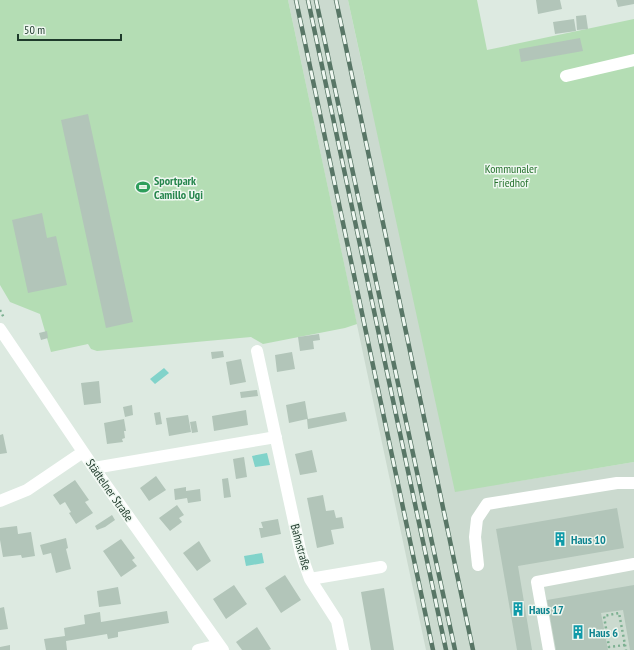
<svg xmlns="http://www.w3.org/2000/svg" width="634" height="650" viewBox="0 0 634 650" font-family="'PT Sans Narrow',sans-serif">
<rect width="100%" height="100%" fill="#ddeae1"/>
<path fill="#cbdacf" d="M288,0H348L365,79L501,484L634,462V650H426Z"/>
<path fill="#b4ddb4" d="M0,0H288L357,324L345,328L263,344L251,337L97,351L91,349L88,344L51,352L40,314L10,302L0,285Z
M348,0H477L487,50L634,19V462L455,492Z"/>
<path fill="#81d3ca" d="M164,368L169,373L155,384L150,379Z
M267,453L270,465L255,467L252,456Z
M262,553L264,563L246,566L244,556Z"/>
<path fill="#b2c5b9" d="M536,0H560L562,9L538,14Z
M616,0H634V4L618,7Z
M586,15L588,29L577,30L576,16Z
M574,19L576,31L555,34L553,22Z
M580,38L583,51L521,62L519,49Z
M88,114L133,322L106,328L61,120Z
M42,213L47,238L56,236L67,285L28,293L12,220Z
M47,331L48,338L41,340L39,333Z
M319,334L320,340L313,341L314,349L300,351L298,337Z
M223,351L224,357L212,359L211,352Z
M292,352L295,369L277,372L275,355Z
M241,359L246,382L230,385L226,362Z
M99,381L101,403L84,405L81,383Z
M257,390L258,396L241,398L240,392Z
M305,401L308,419L345,412L347,421L308,429L307,419L289,423L286,405Z
M132,405L133,415L125,417L123,407Z
M246,410L248,425L214,431L212,416Z
M160,412L162,424L156,425L154,413Z
M188,415L191,432L169,436L166,418Z
M124,419L126,431H124L125,438L122,439L123,442L107,444L104,423Z
M196,421L198,432L192,433L190,422Z
M3,434L7,453L0,454V435Z
M312,450L317,472L300,475L295,454Z
M244,457L247,477L236,479L233,459Z
M156,476L166,490L149,501L140,488Z
M228,478L231,497L224,498L222,479Z
M75,480L89,500L85,502L93,513L76,524L69,513L71,512L65,502L60,505L53,495Z
M186,487V491L200,489L201,501L188,503L187,498L175,500L174,489Z
M323,495L326,511L334,510L336,518L342,517L344,528L331,530L334,544L317,548L307,498Z
M177,505L184,515L179,518L182,522L170,531L159,518Z
M617,508L624,548L518,566L532,650H517L496,529Z
M112,515L115,520L105,527L97,530L95,526Z
M278,519L281,534L261,538L259,528H263L261,522Z
M17,526L18,534L31,532L35,556L22,558L21,555L3,557L0,540V528Z
M66,538L68,548L66,549L71,569L56,573L51,553L43,555L40,545Z
M121,539L135,558L132,560L137,566L121,577L103,551Z
M199,541L211,561L197,571L183,553Z
M285,575L301,600L281,613L265,588Z
M234,585L247,604L226,619L213,599Z
M634,585V650H630L623,610L601,613L608,650H556L547,600Z
M118,587L121,604L99,607L97,591Z
M384,588L394,650H371L361,592Z
M4,607L8,629L0,630V608Z
M167,611L169,623L118,632V637L108,639L107,634L66,641L67,650H46L44,639L65,636L64,628L85,624L84,615L100,612L101,622Z
M257,627L271,649L269,650H242L236,642Z
M10,645V650H0V647Z"/>
<g fill="none" stroke-linecap="round" stroke-linejoin="round">
<path stroke="#7cb091" stroke-width="2.5" stroke-dasharray="2 3" stroke-linecap="butt" d="M0,310L4,318
M625,645L609,647L604,616L619,613L626,650"/>
<path stroke="#fff" stroke-width="12" d="M566,76L634,60
M0,329L94,468L223,650
M257,351L301,554L310,579L337,621L343,650
M94,468L276,437
M0,501L27,490L83,452
M478,565L475,537L477,519L487,504L617,483H634
M310,579L381,567
M198,650L219,645
M549,650L537,582L634,564"/>
<defs>
<path id="rail" d="M296,0L433,650
M308,0L446,650
M316,0L455,650
M336,0L473,650"/>
</defs>
<use href="#rail" stroke="#587666" stroke-width="4.5"/>
<use href="#rail" stroke="#eef7f0" stroke-width="3" stroke-dasharray="9" stroke-linecap="butt"/>
</g>
<defs>
<symbol id="stadium-bare" viewBox="-9 -9 18 18"><path d="M0-5a6.5 5 0 1 0 0 10a6.5 5 0 1 0 0-10ZM-3.5-1.8h7v3.6h-7Z" fill="#2e9e5b" stroke="#eef7f0" stroke-width="2.5" paint-order="stroke"/></symbol>
<symbol id="building-bare" viewBox="-9 -9 18 18"><path d="M-4-6H4V6H1V3H-1V6H-4ZM-2.5-4.3h1.7v1.8h-1.7ZM.8-4.3h1.7v1.8H.8ZM-2.5-1h1.7V.8h-1.7ZM.8-1h1.7V.8H.8Z" fill="#0f9aa8" stroke="#eef7f0" stroke-width="2.5" paint-order="stroke"/></symbol>
</defs>
<g fill-rule="evenodd">
<use href="#stadium-bare" x="133" y="177" width="20" height="20"/>
<use href="#building-bare" x="550" y="529" width="20" height="20"/>
<use href="#building-bare" x="508" y="599" width="20" height="20"/>
<use href="#building-bare" x="568" y="622" width="20" height="20"/>
</g>
<g text-anchor="middle" dominant-baseline="central" stroke-width="3" stroke-linejoin="round" paint-order="stroke">
<g font-size="12" fill="#27732f" stroke="#eef7f0">
<text x="511" y="168">Kommunaler<tspan x="511" dy="14">Friedhof</tspan></text>
</g>
<g font-size="12" font-weight="bold" fill="#27864d" stroke="#eef7f0" text-anchor="start">
<text x="154" y="180">Sportpark<tspan x="154" dy="14">Camillo Ugi</tspan></text>
</g>
<g font-size="12" fill="#1e3a2b" stroke="#eef7f0">
<text transform="translate(110 490) rotate(55)">Städtelner Straße</text>
<text transform="translate(301 547) rotate(75)">Bahnstraße</text>
</g>
<g font-size="12" font-weight="bold" fill="#0d838f" stroke="#eef7f0" text-anchor="start">
<text x="571" y="539">Haus 10</text>
<text x="529" y="609">Haus 17</text>
<text x="589" y="632">Haus 6</text>
</g>
</g>
<path d="M18 34v6h103v-6" fill="none" stroke="#1e3a2b" stroke-width="2"/>
<text x="24" y="34" font-size="12" fill="#1e3a2b" stroke="#eef7f0" stroke-width="3" paint-order="stroke">50 m</text>
</svg>
